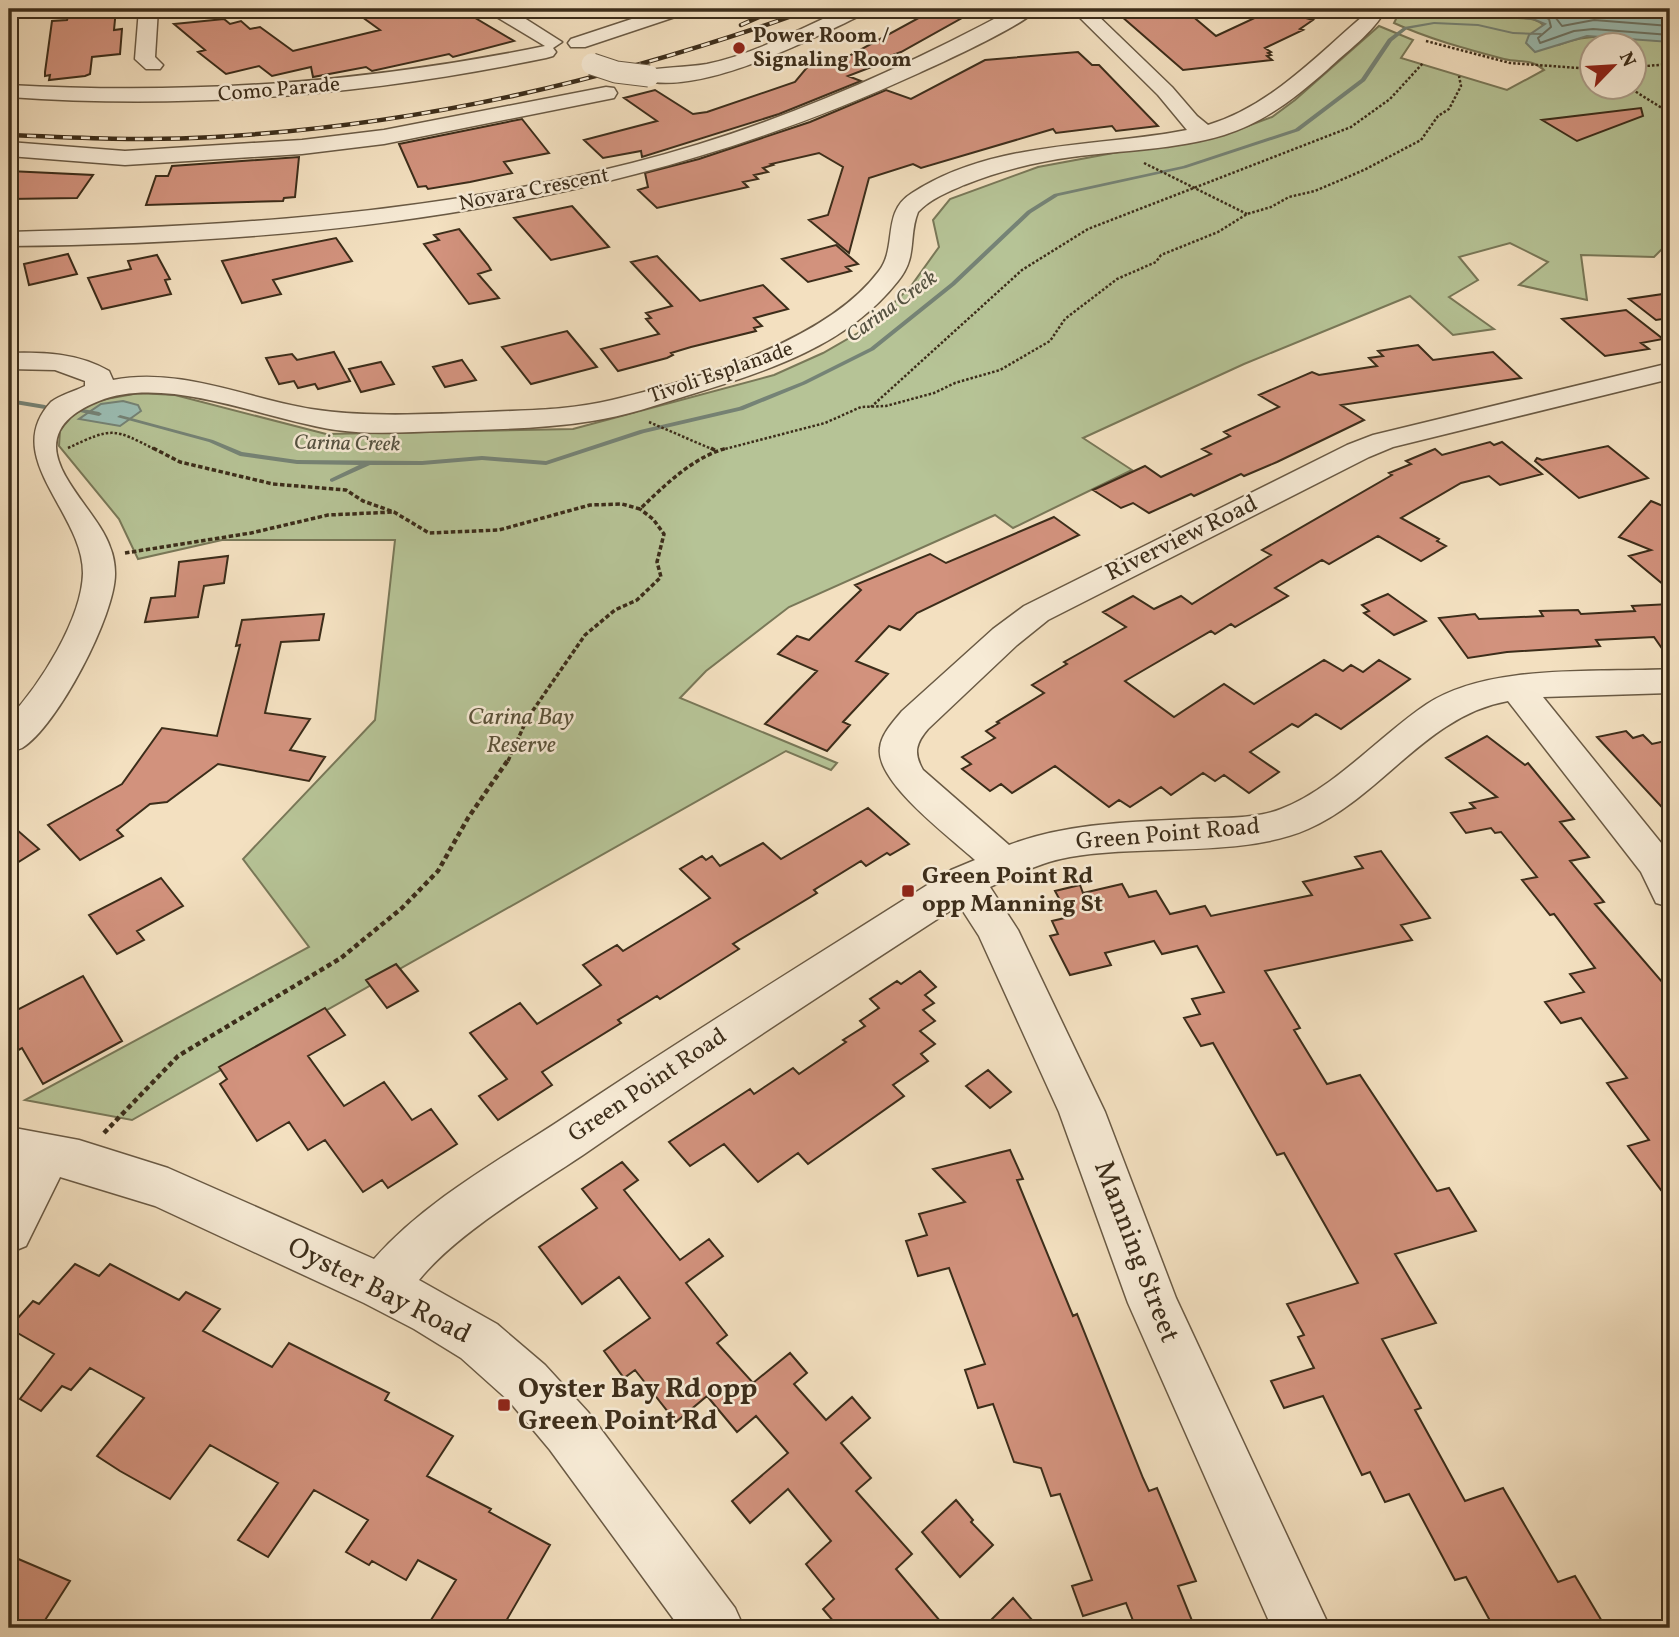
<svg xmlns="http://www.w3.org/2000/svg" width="1679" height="1637" viewBox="0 0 1679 1637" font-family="Vollkorn,serif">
<rect width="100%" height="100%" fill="#f3e0c0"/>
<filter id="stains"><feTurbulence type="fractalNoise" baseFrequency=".00286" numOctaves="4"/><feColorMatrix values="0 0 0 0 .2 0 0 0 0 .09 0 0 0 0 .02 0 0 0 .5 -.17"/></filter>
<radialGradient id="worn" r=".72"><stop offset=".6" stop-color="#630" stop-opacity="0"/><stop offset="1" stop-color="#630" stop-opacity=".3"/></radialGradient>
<path fill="#b6c396" stroke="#797858" stroke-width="2" fill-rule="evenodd" d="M1401,9H1505L1503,17C1536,19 1541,15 1558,45C1595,30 1632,38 1670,42V241L1654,257L1581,255L1587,300L1519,285L1548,262L1510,243L1459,257L1478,280L1449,297L1494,329L1453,335L1410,296L1244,364L1083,438L1132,470L1013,528L995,515L789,607L706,671L680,698L837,763L831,770L786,751L132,1120L25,1100L309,947L243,859L375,720L395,540H222L138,559L119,519L59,446L60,430L72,416L95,401L139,393L175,395L326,434L573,429L774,375L823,353L870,326L911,286L939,247L933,220L950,199L1038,167L1237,130L1272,117L1295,100L1379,26L1413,40L1401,58L1507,90L1544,70C1531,58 1520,63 1504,59C1466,49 1429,39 1394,23ZM1592,46H1634V88H1592Z"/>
<path fill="#9bbdb3" stroke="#758376" stroke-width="2" d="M1505,9H1670V42L1587,36L1535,52L1526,43L1529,35L1545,24L1533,19L1502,17Z
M123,401L138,405L141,411L120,426L79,419L101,404Z"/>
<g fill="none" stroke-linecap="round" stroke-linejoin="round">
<path stroke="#6c7566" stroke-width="2" d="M1511,9L1535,12L1549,19L1551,27L1538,38L1540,43L1574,31L1593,29L1670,35
M1549,9L1562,26L1594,20L1670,26
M1565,9L1569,12L1608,10L1670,16"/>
<path fill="#758376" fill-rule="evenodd" d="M1434,22L1478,24L1513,32L1541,33L1543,34L1541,35L1513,34L1478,26L1434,24L1407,29L1392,41L1365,81L1299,131L1186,168L1058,196L1031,213L955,285L874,350L806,384L743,410L644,433L546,465L482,460L422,465H370L332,482L330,481V479L359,465L297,464L240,456L209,442L117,417L120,415L213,440L242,452L297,460L422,461L482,456L546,461L640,430L739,407L802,382L870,348L951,283L1027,211L1054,194L1183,166L1295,129L1361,79L1388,39L1404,27Z
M9,399L45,405L48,407L45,409L9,403Z
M77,408L99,412L102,414L99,416L75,411L74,410Z"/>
</g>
<path fill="#d2927d" stroke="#3c2d1a" stroke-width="2" d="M94,9H116L114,30L122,29L120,54L92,57L90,74L85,76L49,80L50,75L45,76V72L52,21L67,20L70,11Z
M351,9H460L514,41L453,57L449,54L372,71L366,67L313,77L311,67L272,76L259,66L226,74L198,52L205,50L174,24L224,19L230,24L241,21L250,29L260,27L293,51L380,30Z
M935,9H978L901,52L866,65L874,66L848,76L861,81L779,114L642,157L641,151L603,158L584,140L657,121L624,98L655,90L693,114L707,112L795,82L814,59L838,62Z
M1113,9H1184L1216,36L1274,9L1313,20L1300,29L1303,30L1265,48L1271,52L1268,53L1271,55L1267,56L1272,60L1183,70Z
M1078,52L1092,65H1099L1158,126L1116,131L1112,126L1056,133L1053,129L921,168L913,164L869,178L849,253L809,220L828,215L843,167L819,153L771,164L773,165L763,168L768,172L754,175L758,179L743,182L748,187L657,208L638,190L648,187L645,173L699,159L810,122L886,90L911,99L985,60Z
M1641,108L1643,116L1577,141L1542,120Z
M522,119L549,153L504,162L512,173L470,182L428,189L426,186L418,187L399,144Z
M299,157L295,197L284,198L283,201L146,205L156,176H168L172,166Z
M9,171L93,175L77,198L9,199Z
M572,206L609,247L551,260L514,218Z
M459,229L488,265L491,270L478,274L499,298L469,304L424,244L439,240L434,235Z
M336,238L352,261L273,280L281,294L242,303L222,261Z
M836,245L858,264L846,267L851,271L808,282L782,259Z
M68,254L77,274L29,285L24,264Z
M157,255L170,279L165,280L171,294L102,309L88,278L131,269L128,261Z
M657,256L700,301L763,285L788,309L754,318L762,326L754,328L756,331L691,347L671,353L673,355L667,358L618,371L601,349L659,334L646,319L651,318L646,313L672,306L631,262Z
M1670,293V318L1656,320L1629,299Z
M1626,310L1663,339L1641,343L1649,349L1605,356L1562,319Z
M567,331L597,367L531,384L502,347Z
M1418,345L1433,360L1493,352L1521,378L1341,405L1364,420L1277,462L1244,476L1241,474L1194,496L1191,494L1149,513L1133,503L1121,508L1093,490L1145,466L1161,477L1211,454L1202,449L1230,436L1224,432L1279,407L1259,395L1312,372L1319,375L1377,366L1369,358L1383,356L1378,351Z
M334,352L350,381L318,389L315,384L298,388L294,381L279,384L266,358L292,354L297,360Z
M462,360L476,380L445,387L433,367Z
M381,362L394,384L361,392L349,369Z
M1490,442L1494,445L1502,442L1542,474L1500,485L1489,476L1461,483L1401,518L1439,539L1437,541L1446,546L1421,561L1378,536L1329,564L1322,560L1275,588L1288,596L1235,627L1231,624L1215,634L1211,631L1125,681L1174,717L1224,684L1254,704L1324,660L1343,671L1351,665L1363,672L1379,660L1410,679L1341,729L1316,714L1298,727L1292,724L1250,752L1279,772L1249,793L1224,775L1215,781L1203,773L1171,795L1161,787L1130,807L1119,800L1109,807L1055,766L1012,793L1001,784L990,791L962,769L971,764L962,757L995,738L986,731L999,723L997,722L1044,693L1032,685L1067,664L1064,662L1126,627L1103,612L1133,596L1154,609L1181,596L1192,604L1271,555L1262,550L1392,475L1389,473L1411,464L1406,461L1435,449L1442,455Z
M1608,446L1648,478L1579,498L1535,461L1537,458L1542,460Z
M1651,501L1670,509V590L1629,556L1651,550L1619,537Z
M1054,517L1079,535L917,613L900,630L889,626L856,661L888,674L843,722L850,725L827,751L765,724L817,671L778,654L797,636L809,640L861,590L855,585L930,554L946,563Z
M228,556L224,583L204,586L198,617L145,622L151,598L175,596L179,562Z
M1388,594L1426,621L1394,635L1364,613L1369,611L1362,605Z
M1670,604V660L1654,637L1596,640L1600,646L1507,652L1468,658L1439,618L1475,614L1479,619L1543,616L1540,611L1578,610L1581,614L1635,611L1632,606Z
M324,614L319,640L281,642L265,713L310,719L290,750L325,757L309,781L218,764L167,802L150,804L117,830L123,836L80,860L48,825L122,784L162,728L217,736L240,645L236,646L242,620Z
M1626,731L1633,738L1643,735L1652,744L1670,740V816L1597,737Z
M1487,736L1525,765L1528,763L1574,819L1560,822L1589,857L1570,861L1604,902L1595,904L1670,991V1202L1628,1146L1649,1140L1607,1083L1627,1078L1581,1018L1561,1023L1545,1002L1584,992L1570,974L1595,968L1554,914L1550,915L1522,880L1537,877L1501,832L1495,833L1491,828L1466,833L1451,813L1475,808L1470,803L1497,797L1446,758Z
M868,808L909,844L890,855L887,853L866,866L861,861L814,890L817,893L733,944L739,949L660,999L657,996L618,1020L621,1023L542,1072L552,1085L498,1120L479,1096L507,1079L470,1033L520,1003L537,1024L601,985L583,965L617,945L623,951L710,898L680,869L702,856L706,860L712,856L720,866L763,843L781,859Z
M9,823L39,849L9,868Z
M1381,851L1430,918L1401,925L1412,940L1265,971L1300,1028L1294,1030L1327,1084L1360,1075L1437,1191L1449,1188L1476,1231L1395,1254L1436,1323L1382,1339L1421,1408L1415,1410L1465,1501L1503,1488L1558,1582L1575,1576L1606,1628H1494L1466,1577L1455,1580L1409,1494L1385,1502L1370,1472L1362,1475L1323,1396L1284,1408L1271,1381L1314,1368L1298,1337L1304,1335L1287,1304L1358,1283L1284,1153L1277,1155L1213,1043L1201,1046L1184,1018L1200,1014L1192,999L1224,992L1197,946L1162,954L1154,941L1105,953L1111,965L1070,975L1050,936L1058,934L1052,921L1069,917L1055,891L1080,885L1083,893L1122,884L1129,897L1156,891L1170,914L1205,906L1211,916L1312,895L1303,882L1363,868L1355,857Z
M161,878L183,906L137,931L144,940L117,954L89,915Z
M396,964L418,991L387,1008L366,980Z
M920,971L936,987L925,995L934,1003L923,1010L935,1021L920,1031L935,1044L921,1054L928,1061L893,1085L904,1096L808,1164L798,1153L758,1182L724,1144L690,1166L669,1142L750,1089L754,1094L793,1068L799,1074L846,1042L843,1040L865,1026L860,1021L879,1008L870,999L897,981L901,984Z
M83,976L122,1041L43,1084L22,1048L9,1055V1014Z
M325,1008L345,1035L308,1056L344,1106L384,1082L412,1120L431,1109L457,1144L388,1188L382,1180L363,1192L325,1140L308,1150L289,1122L257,1141L220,1084L227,1079L219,1067Z
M988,1070L1011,1092L990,1108L966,1086Z
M1010,1150L1023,1179L1017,1180L1073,1316L1077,1314L1143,1478L1149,1491L1157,1488L1196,1581L1178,1586L1195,1628H1136L1126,1603L1083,1616L1072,1586L1092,1580L1060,1494L1051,1496L1041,1468L1014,1462L993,1404L978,1408L965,1370L985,1364L949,1268L918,1276L906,1241L927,1235L919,1214L965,1202L933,1169Z
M622,1162L638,1180L624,1190L680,1260L709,1239L723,1256L686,1283L727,1335L717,1343L753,1383L790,1353L807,1373L794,1384L826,1420L852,1397L870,1418L841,1443L871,1478L856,1491L912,1554L896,1569L946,1628H839L823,1609L834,1599L806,1564L831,1541L788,1489L750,1523L732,1501L788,1453L756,1416L737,1432L707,1396L676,1422L635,1370L624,1378L604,1351L650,1318L619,1277L582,1304L539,1247L597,1208L582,1189Z
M75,1264L99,1276L110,1264L179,1300L186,1292L220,1309L203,1331L272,1367L289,1343L389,1393L385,1400L453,1436L427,1476L491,1509L489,1512L550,1545L502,1628H426L456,1580L418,1560L406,1580L372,1561L369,1565L346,1552L368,1520L314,1490L268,1557L238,1540L278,1483L210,1445L170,1499L120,1471L97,1456L144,1398L90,1368L71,1390L62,1386L41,1411L20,1399L54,1354L9,1328L33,1301L39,1304Z
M956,1500L973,1520L971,1522L993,1545L960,1577L922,1532Z
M9,1555L70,1581L40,1628H9Z
M1013,1598L1039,1628H983Z"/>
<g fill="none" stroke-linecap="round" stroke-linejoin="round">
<defs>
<path id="minor" d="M139,9H158L155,57L163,65L160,69H146L135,59Z
M488,9H510L562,42L553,48L556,52L553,56L546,58C368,95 190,110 9,97V85C192,95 365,83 545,46L490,13Z
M662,9H690L687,13L585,47H571L568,43L571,39Z
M844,9H869L866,13C810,39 703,96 642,80L639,76L642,72C663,66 685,68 707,64C755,54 800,29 844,9Z
M1013,9H1037C1026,24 941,63 919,73C626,208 329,243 9,246V232C219,227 428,215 632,163C766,129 892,74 1013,9Z
M1071,9H1091L1172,87L1197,116L1208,125C1270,106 1314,58 1362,17L1367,9H1386C1373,33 1347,51 1327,70C1296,97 1264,123 1224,135C1174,150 1123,150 1072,157C1035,162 999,171 964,185C948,192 930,199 918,212C908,237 918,257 898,281C846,347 766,371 689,395C657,405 625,416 592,421C543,429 493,429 444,431C409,432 372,435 336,430C266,420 167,374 99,401C79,409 56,422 56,447C57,480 99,515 110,547C113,554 115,565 115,573C116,614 57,727 22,748C18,750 13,750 9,751V718C40,685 82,619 83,573C83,512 0,457 51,402C60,395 75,391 85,386V381L55,370L9,369V353C44,352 78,353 109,371L113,380C180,367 245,398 311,409C369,418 429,414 488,412C529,410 571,410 612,400C695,380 826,342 879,271C898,246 881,212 912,193C994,140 1095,148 1187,130L1158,95Z
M606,87L614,88L617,93L614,98L384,144L302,154L125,165L9,156V142L125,151L302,140L384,130Z
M1670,363V379L1393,447L1369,457L1048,620L1017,645L928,729C916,743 913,753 923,770L1009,845C1067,823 1131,822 1192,819C1218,818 1257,819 1281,809C1335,788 1379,736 1427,704C1490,663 1597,673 1670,669V693L1543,697L1670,854V907L1656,903L1641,872L1508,701C1427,715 1381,797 1308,829C1243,858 1142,844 1070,857C1041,862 1016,875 990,887L1018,930L1105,1112L1176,1298L1330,1628H1272L1128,1303L1059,1112L979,936L959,905C833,987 707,1069 583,1155C532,1189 456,1234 419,1280L497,1324L545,1365L588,1412L735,1608L744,1628H680L550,1450L509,1401L461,1358L414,1329L364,1303L155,1206L60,1177L26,1246L9,1253V1183L17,1168L9,1167V1127L79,1140L168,1168L374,1259C426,1200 500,1160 565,1117C692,1032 822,952 951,870L975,860C951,838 875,782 880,748C881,734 894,721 902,711L993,629L1024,606L1347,445L1373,435Z"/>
</defs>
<use href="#minor" stroke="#6a5a44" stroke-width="3"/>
<path stroke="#3c2d1a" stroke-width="2.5" stroke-dasharray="2.5 2" stroke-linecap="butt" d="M1426,41L1510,63L1592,69
M1634,67L1670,64
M1623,88L1633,90L1670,113
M1144,163L1247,214
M871,407L1022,270L1088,229L1351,127L1390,99L1423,63
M649,422L714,450
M68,448C113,427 113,428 156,450
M721,450L825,423L861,407L886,406L934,393L955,383L1000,370L1050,341L1065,319L1117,279L1156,262L1161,255L1218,232L1247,214L1271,207L1289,197L1315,191L1364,170L1421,140L1438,116L1449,109L1461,86L1459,76"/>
<path stroke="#3c2d1a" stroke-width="3.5" stroke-dasharray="4.5 2.5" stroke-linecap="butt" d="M153,448L180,462L273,484L346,490L363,501L394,512L429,533L499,530L590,505L622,504L640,509C665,485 693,457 727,448
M711,448L716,451
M125,553L251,533L328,515L393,512
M508,761L527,719L585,635L615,610L637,600L661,577L657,562L664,534L653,519L640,509"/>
<path stroke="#3c2d1a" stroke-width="4.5" stroke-dasharray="5 3.5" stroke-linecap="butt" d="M104,1133L178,1056L341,958L402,908L438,871L468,818L508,760"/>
<use href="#minor" fill="#f7ebd6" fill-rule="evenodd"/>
<defs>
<path id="rail" d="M741,25L777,9
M9,135C78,138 146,141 215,137C424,125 615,79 812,9"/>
</defs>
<use href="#rail" stroke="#3c2d1a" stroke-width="4.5"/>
<use href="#rail" stroke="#f7ebd6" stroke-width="2.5" stroke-dasharray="9" stroke-linecap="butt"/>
<defs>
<path id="minor-bridge" d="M592,64L616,72L649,76"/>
</defs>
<use href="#minor-bridge" stroke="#6a5a44" stroke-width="23" stroke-linecap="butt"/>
<use href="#minor-bridge" stroke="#f7ebd6" stroke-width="21"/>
</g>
<g fill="#8f2418" stroke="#f7ebd6" stroke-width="2.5">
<circle cx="739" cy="48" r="7"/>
<rect x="901" y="884" width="14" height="14" rx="3.5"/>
<rect x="497" y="1398" width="14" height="14" rx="3.5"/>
</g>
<g text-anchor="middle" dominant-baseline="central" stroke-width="5" stroke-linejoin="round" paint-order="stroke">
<g font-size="21" font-weight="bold" fill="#3c2d1a" stroke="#f7ebd6" text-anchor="start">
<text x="753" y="36">Power Room /<tspan x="753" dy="24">Signaling Room</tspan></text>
</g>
<g font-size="21" fill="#3c2d1a" stroke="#f7ebd6">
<text transform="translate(279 90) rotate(-5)">Como Parade</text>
<text transform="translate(534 190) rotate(-11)">Novara Crescent</text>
<text transform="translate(721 373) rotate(-19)">Tivoli Esplanade</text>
</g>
<g font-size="21" font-style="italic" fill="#545140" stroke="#f7ebd6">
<text transform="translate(892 307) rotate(-36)">Carina Creek</text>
<text transform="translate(347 444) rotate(1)">Carina Creek</text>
</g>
<g font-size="24" fill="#3c2d1a" stroke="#f7ebd6">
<text transform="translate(1182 539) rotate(-26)">Riverview Road</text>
<text transform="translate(1168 835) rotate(-5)">Green Point Road</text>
<text transform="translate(648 1086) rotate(-34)">Green Point Road</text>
</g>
<g font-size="24" font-style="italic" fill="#5a5239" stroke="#f7ebd6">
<text x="521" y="718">Carina Bay<tspan x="521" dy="28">Reserve</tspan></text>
</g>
<g font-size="24" font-weight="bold" fill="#3c2d1a" stroke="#f7ebd6" text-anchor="start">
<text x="922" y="877">Green Point Rd<tspan x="922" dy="28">opp Manning St</tspan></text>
</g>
<g font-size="28" fill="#3c2d1a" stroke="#f7ebd6">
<text transform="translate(1136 1252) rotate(69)">Manning Street</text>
<text transform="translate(379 1291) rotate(27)">Oyster Bay Road</text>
</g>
<g font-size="28" font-weight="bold" fill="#3c2d1a" stroke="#f7ebd6" text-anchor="start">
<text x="518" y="1389">Oyster Bay Rd opp<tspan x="518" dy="32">Green Point Rd</tspan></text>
</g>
</g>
<rect width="1679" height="1637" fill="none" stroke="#f3e0c0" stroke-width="35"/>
<rect x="10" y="10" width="1658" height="1616" fill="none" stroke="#3c2d1a" stroke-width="3.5"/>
<rect x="18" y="18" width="1644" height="1602" fill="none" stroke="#3c2d1a" stroke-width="2"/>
<g transform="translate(1613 66) rotate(65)"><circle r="33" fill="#f7ebd6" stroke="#ac9f8b" stroke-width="2"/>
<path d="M0-5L12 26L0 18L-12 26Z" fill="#8f2418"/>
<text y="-10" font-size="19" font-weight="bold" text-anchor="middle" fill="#3c2d1a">N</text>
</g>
<rect width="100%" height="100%" filter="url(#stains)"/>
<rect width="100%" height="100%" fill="url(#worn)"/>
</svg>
